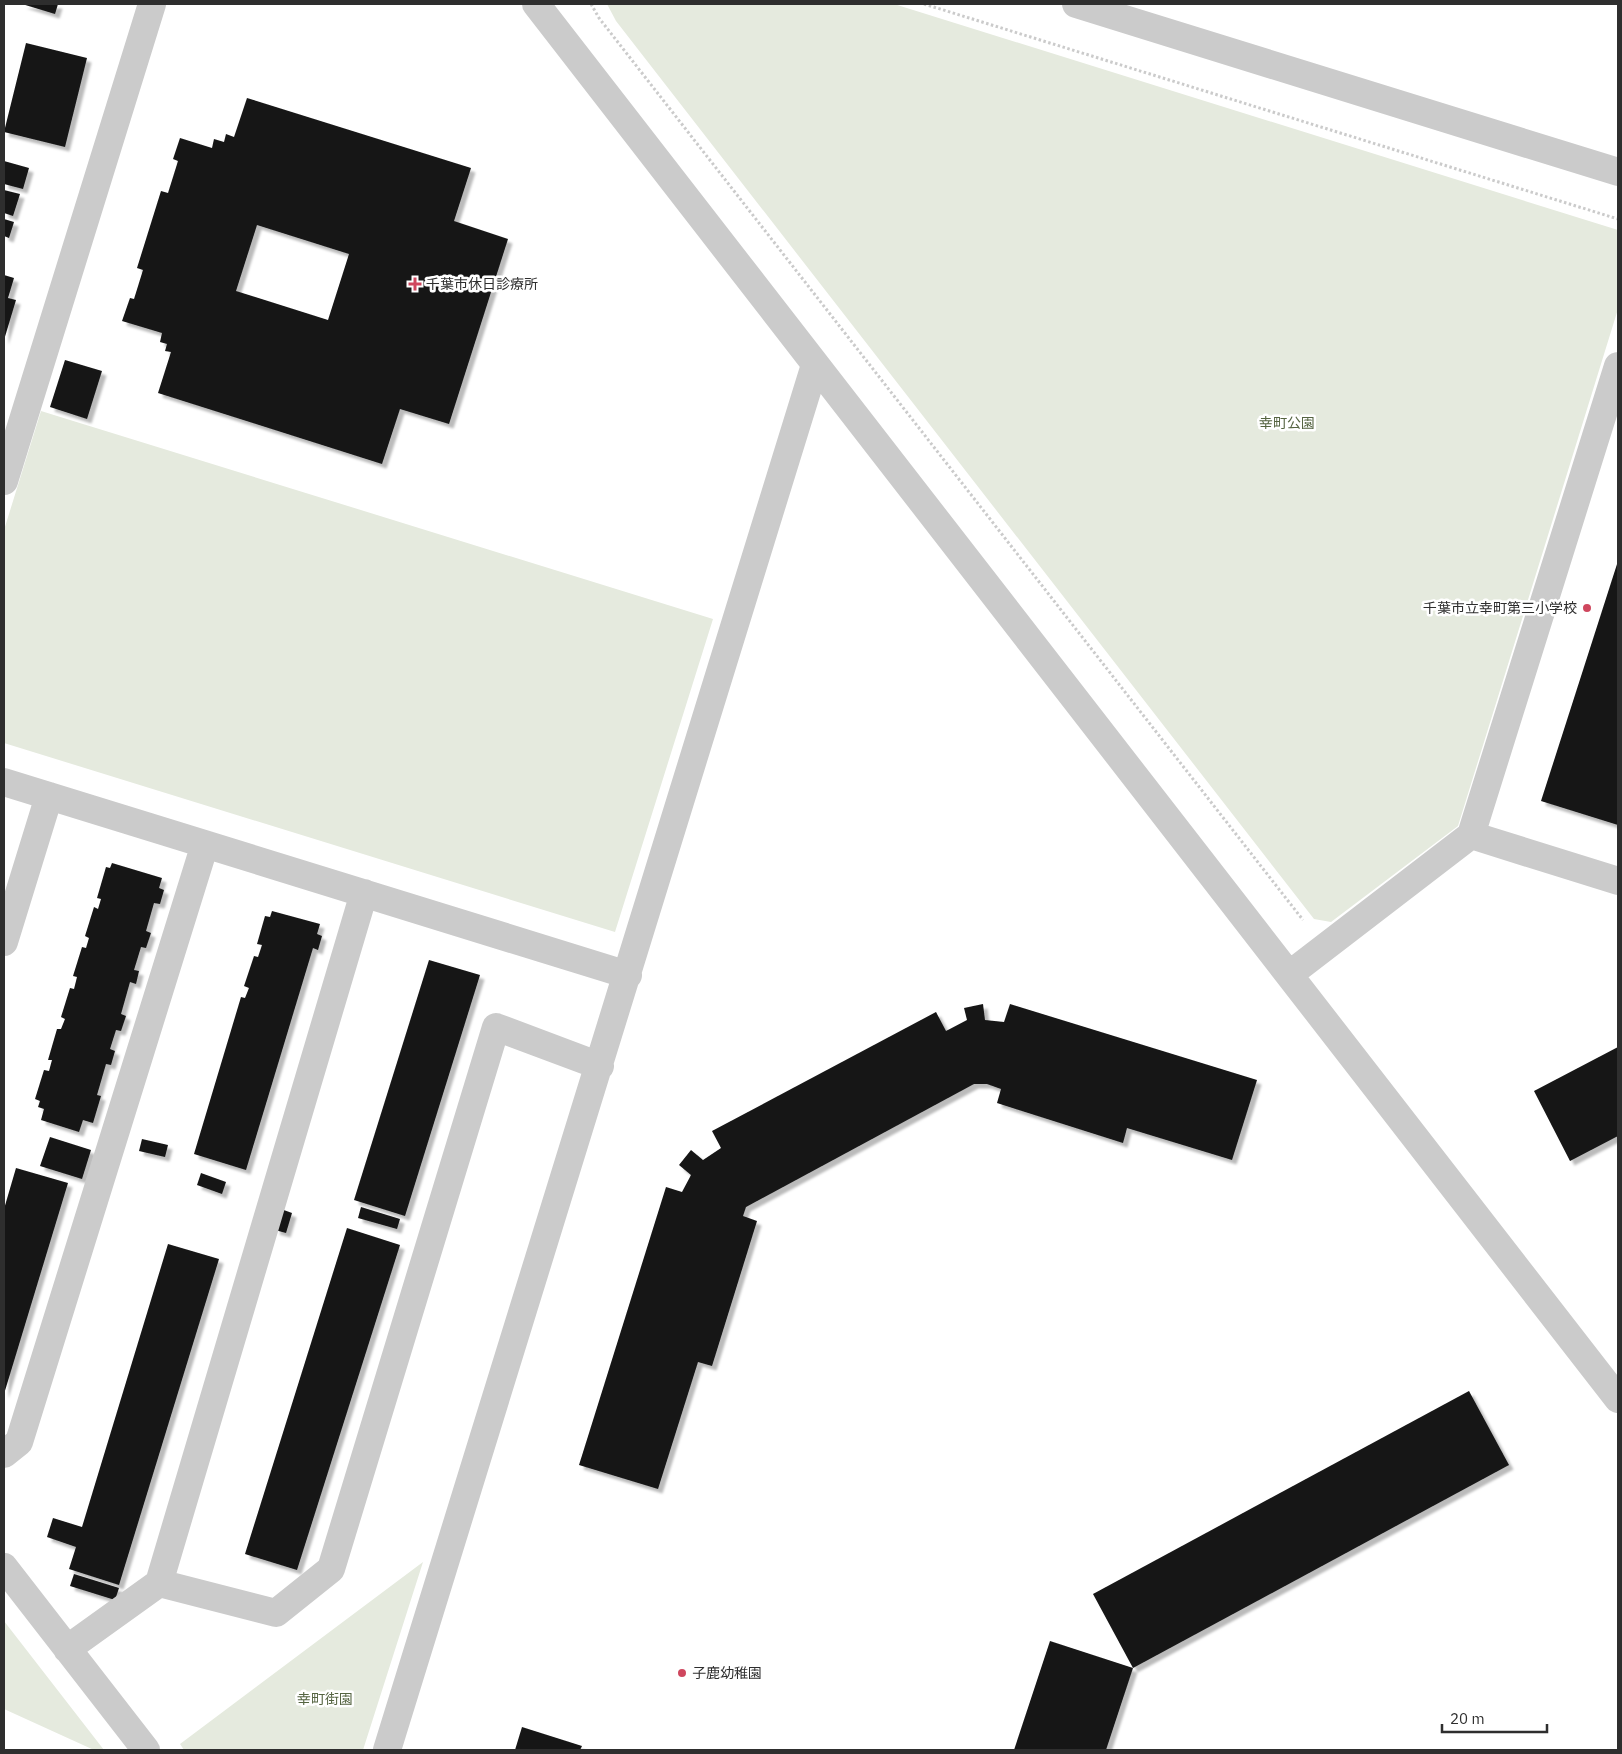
<svg xmlns="http://www.w3.org/2000/svg" width="1622" height="1754" viewBox="0 0 1622 1754" font-family="'IBM Plex Sans','Noto Sans JP',sans-serif">
<defs>
<filter id="shadow"><feDropShadow dx="4.5" dy="4.5" stdDeviation="1" flood-color="#0004"/></filter>
</defs>
<rect width="100%" height="100%" fill="#fff"/>
<path fill="#e5eade" d="M607,4H894L1618,230V309L1458,826L1331,922L1314,919L616,21Z
M41,411L713,619L615,932L4,743V530Z
M423,1562L363,1750H184L180,1744Z
M4,1621L104,1750H94L4,1709Z"/>
<path fill="#151515" fill-rule="evenodd" filter="url(#shadow)" d="M22,4H58L55,14Z
M26,43L87,58L65,147L4,132Z
M247,98L471,168L454,221L508,239L449,424L400,409L382,464L158,393L171,352L165,351L167,344L160,342L162,333L122,321L130,298L134,299L143,270L137,268L161,191L168,193L178,161L173,159L180,138L212,148L214,139L224,142L226,134L234,137ZM257,225L349,254L328,320L236,291Z
M4,161L29,168L23,189L4,184Z
M4,190L20,194L13,216L4,213Z
M4,219L14,222L9,238L4,236Z
M4,275L14,278L8,298L16,300L4,340Z
M65,360L102,371L87,419L50,407Z
M1618,561V825L1541,801Z
M112,863L162,878L159,888L164,890L160,904L154,903L146,931L151,933L146,948L141,947L134,970L139,971L136,984L130,982L121,1014L126,1016L121,1031L116,1030L110,1049L115,1051L111,1065L106,1064L97,1095L101,1096L93,1123L83,1120L79,1132L41,1120L44,1109L38,1107L40,1101L35,1099L44,1070L49,1071L52,1060H48L57,1029H61L65,1019L61,1017L70,988L74,989L77,977L73,976L82,947L86,948L89,938L85,936L94,907L98,909L101,899L97,898L106,867L110,868Z
M272,911L320,924L317,934L322,936L318,950L313,948L246,1170L194,1154L241,997L245,998L249,988L244,986L254,956L258,957L262,945L257,944L265,916L270,917Z
M429,960L480,975L405,1216L354,1200Z
M983,1004L985,1020L1004,1022L1010,1004L1257,1080L1232,1160L1127,1128L1123,1143L997,1103L1001,1089L987,1084H974L746,1207L743,1216L757,1221L712,1366L698,1362L658,1489L579,1465L666,1187L682,1192L691,1175L679,1165L691,1150L703,1160L721,1148L712,1131L936,1012L946,1031L967,1020L964,1008Z
M1618,1047V1136L1570,1161L1534,1091Z
M50,1137L91,1150L82,1179L40,1166Z
M142,1139L168,1145L165,1157L139,1151Z
M16,1168L68,1183L4,1394V1209Z
M201,1173L226,1182L222,1194L197,1185Z
M361,1207L400,1219L397,1229L358,1218Z
M281,1209L292,1213L286,1233L275,1230Z
M347,1228L400,1245L297,1570L245,1554Z
M168,1244L219,1259L119,1585L69,1569L76,1547L47,1537L53,1518L82,1527Z
M1469,1391L1509,1465L1133,1668L1093,1594Z
M74,1574L119,1588L115,1600L70,1586Z
M1050,1641L1133,1668L1106,1750H1014Z
M522,1727L582,1746L580,1750H515Z"/>
<g fill="none" stroke-linecap="round" stroke-linejoin="round">
<path stroke="#cbcbcb" stroke-width="3" stroke-dasharray="2.5 2.5" stroke-linecap="butt" d="M591,4L599,18L1303,920
M924,4L1618,219"/>
<path stroke="#cbcbcb" stroke-width="28" d="M536,4L1618,1399
M1076,4L1618,172
M4,481L152,4
M4,782L628,975
M1471,835L1618,881
M4,942L49,796
M1290,974L1471,835L1618,366
M4,1454L19,1442L205,844
M4,1567L146,1750
M159,1583L364,893
M67,1649L159,1583L276,1613L331,1569L496,1027L600,1066
M387,1750L815,365"/>
</g>
<g fill="#cf475e" stroke="#fff" stroke-width="2">
<path d="M412.5 276.5h5v5h5v5h-5v5h-5v-5h-5v-5h5z"/>
<circle cx="1587" cy="608" r="5"/>
<circle cx="682" cy="1673" r="5"/>
</g>
<g text-anchor="middle" dominant-baseline="central" stroke-width="5" stroke-linejoin="round" paint-order="stroke">
<g font-size="14" fill="#2e2e2e" stroke="#fff" text-anchor="start">
<text x="426" y="284">千葉市休日診療所</text>
<text x="1577" y="608" text-anchor="end">千葉市立幸町第三小学校</text>
<text x="692" y="1673">子鹿幼稚園</text>
</g>
<g font-size="14" fill="#556441" stroke="#fff">
<text x="1287" y="423">幸町公園</text>
<text x="325" y="1699">幸町街園</text>
</g>
</g>
<rect width="1622" height="1754" fill="none" stroke="#2e2e2e" stroke-width="10"/>
<path d="M1442 1724v8h105v-8" fill="none" stroke="#2e2e2e" stroke-width="2.5"/>
<text x="1450" y="1724" font-size="15" fill="#2e2e2e" stroke="#ffffff" stroke-width="4" paint-order="stroke">20 m</text>
</svg>
